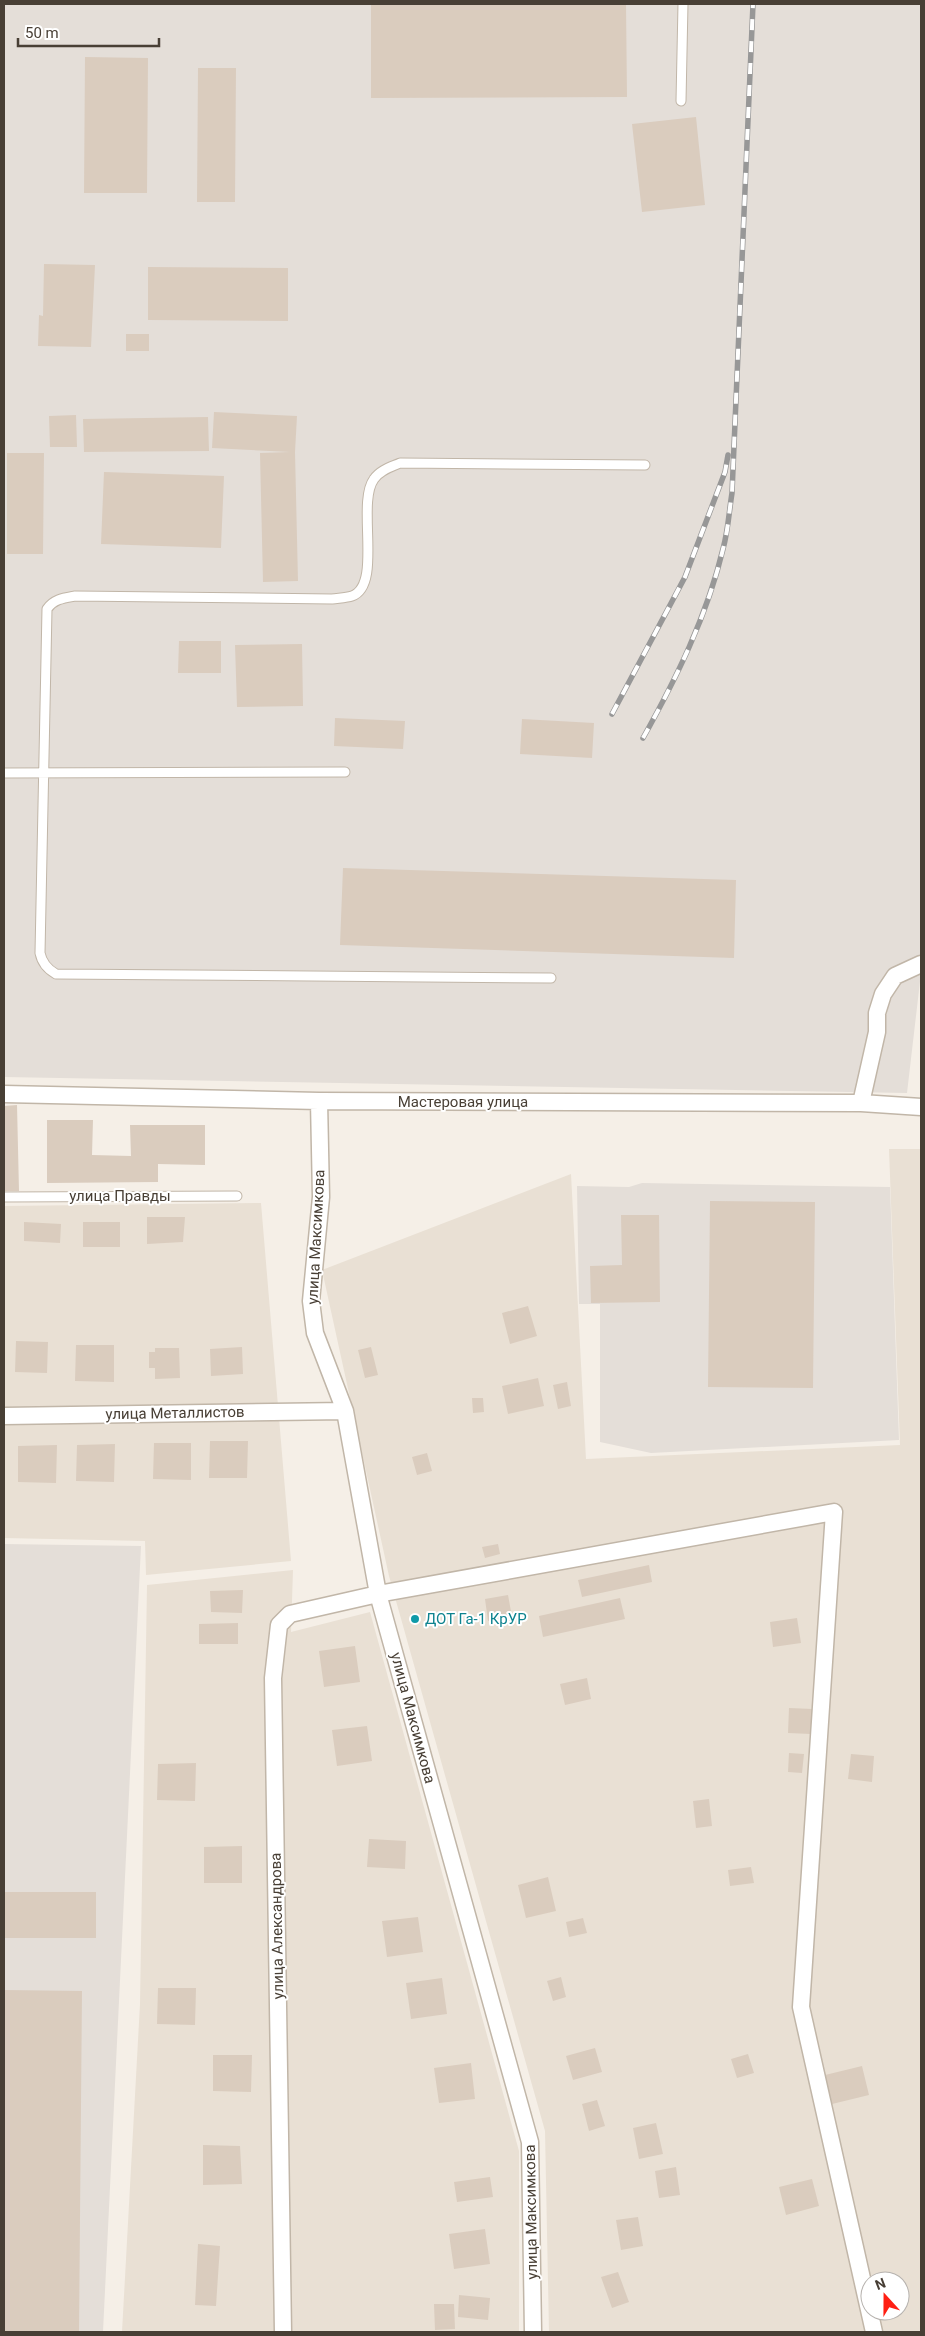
<svg xmlns="http://www.w3.org/2000/svg" width="925" height="2336" viewBox="0 0 925 2336" font-family="Roboto,sans-serif">
<rect width="100%" height="100%" fill="#f5efe7"/>
<path fill="#e9e0d4" fill-rule="evenodd" d="M889,1149H921V2332H549L545,2131L389,1576L322,1270L571,1174L586,1459L900,1445ZM870,2281H900V2311H870Z
M261,1203L291,1561L146,1575L145,1541L4,1538V1206Z
M293,1570L291,1632L370,1612L519,2151V2332H122L140,2004L147,1585Z"/>
<path fill="#e4ded8" d="M4,4H921V973L907,1093L4,1077Z
M642,1183L890,1187L899,1440L651,1453L600,1442V1304H579L577,1186L629,1187Z
M4,1544L141,1546L103,2332H4Z"/>
<path fill="#daccbe" d="M371,4H626L627,97L371,98Z
M85,57L148,58L147,193H84Z
M198,68H236L235,202H197Z
M696,117L705,205L642,212L632,124Z
M44,264L95,265L91,347L38,346L39,315L43,316Z
M148,267L288,268V321L148,320Z
M126,334H149V351H126Z
M214,412L297,416L295,452L298,581L263,582L260,453L290,452L212,448Z
M76,415L77,447H50L49,416Z
M208,417L209,451L84,452L83,419Z
M7,453H44L43,554H7Z
M104,472L224,476L221,548L101,544Z
M179,641H221V673H178Z
M302,644L303,706L237,707L235,645Z
M335,718L405,721L403,749L334,746Z
M522,719L594,723L592,758L520,754Z
M343,868L736,880L734,958L340,945Z
M17,1105L19,1191H4V1106Z
M47,1120H93L92,1155L131,1156L130,1125H205V1165L158,1164V1182L47,1183Z
M710,1201L815,1202L813,1388L708,1387Z
M621,1215H659L660,1302L591,1303L590,1266L622,1265Z
M147,1217H185L183,1242L147,1244Z
M24,1222L61,1224L60,1243L24,1241Z
M83,1222H120V1247H83Z
M528,1306L537,1336L510,1344L502,1313Z
M16,1341L48,1342L47,1373L15,1372Z
M76,1345H114V1382L75,1381Z
M242,1347L243,1374L211,1376L210,1349Z
M371,1347L378,1375L365,1378L358,1350Z
M155,1348H179L180,1378L155,1379V1368H149V1352H155Z
M538,1378L544,1406L508,1414L502,1386Z
M567,1382L571,1406L558,1409L553,1385Z
M472,1398H483L484,1412L473,1413Z
M210,1441H248L247,1478H209Z
M154,1443H191V1480L153,1479Z
M115,1444L114,1482L76,1481L77,1445Z
M57,1445L56,1483L18,1482V1446Z
M427,1453L432,1471L417,1475L412,1457Z
M498,1544L500,1554L485,1558L482,1547Z
M649,1565L652,1582L582,1597L578,1580Z
M243,1590L242,1613L211,1612L210,1591Z
M508,1595L512,1617L488,1621L485,1599Z
M620,1598L625,1619L543,1637L539,1616Z
M797,1618L801,1643L773,1647L770,1622Z
M238,1623V1644H199V1624Z
M355,1646L360,1682L324,1687L319,1651Z
M587,1678L591,1699L565,1705L560,1684Z
M789,1708L813,1709L811,1734L788,1733Z
M367,1726L372,1761L337,1766L332,1730Z
M789,1753L804,1754L802,1773L788,1772Z
M851,1754L874,1756L872,1782L848,1779Z
M196,1763L195,1801L157,1800L158,1764Z
M709,1799L712,1826L696,1828L693,1801Z
M369,1839L406,1841L405,1869L367,1867Z
M242,1846V1883H204V1847Z
M751,1867L754,1883L730,1886L728,1870Z
M548,1877L556,1911L526,1918L518,1885Z
M4,1892H96V1938H4Z
M418,1917L423,1952L387,1957L382,1921Z
M583,1918L587,1933L569,1937L566,1922Z
M561,1977L566,1997L553,2001L547,1981Z
M442,1978L447,2014L411,2019L406,1983Z
M158,1988H196L195,2025L157,2024Z
M4,1990L82,1991L79,2332H4Z
M595,2048L602,2072L573,2080L566,2056Z
M748,2054L754,2073L737,2078L731,2059Z
M213,2055H252L251,2092L213,2091Z
M471,2063L475,2099L439,2103L434,2068Z
M862,2066L869,2095L828,2105L821,2076Z
M597,2100L605,2126L589,2131L582,2104Z
M656,2123L663,2154L639,2159L633,2128Z
M203,2145L240,2146L242,2184L203,2185Z
M676,2167L680,2195L659,2198L655,2171Z
M490,2177L493,2197L457,2202L454,2182Z
M812,2179L819,2206L786,2215L779,2187Z
M638,2217L643,2246L621,2250L616,2220Z
M485,2229L490,2264L454,2269L449,2234Z
M198,2244L220,2246L216,2306L195,2305Z
M618,2272L629,2302L612,2308L601,2277Z
M459,2295L490,2298L488,2320L458,2317Z
M434,2304H454L455,2329L435,2330Z"/>
<g fill="none" stroke-linecap="round" stroke-linejoin="round">
<defs>
<path id="lane" d="M681,101L683,4
M4,773L345,772
M551,978L56,974C47,969 42,963 40,953L47,609C54,599 64,598 75,596L332,599C338,598 346,598 352,596C383,585 356,503 374,479C380,470 391,467 400,463L645,465
M4,1197L237,1196"/>
<path id="street" d="M4,1094L319,1101L861,1103L921,1107
M319,1101L321,1197L311,1301L315,1333L345,1411L378,1594L530,2142L533,2332
M861,1103L877,1032V1013L883,994L895,976L921,964
M4,1416L345,1411
M283,2332L273,1678L279,1625L290,1614L378,1594L834,1512L801,2007L874,2332"/>
</defs>
<use href="#lane" stroke="#c1b6a8" stroke-width="11"/>
<use href="#street" stroke="#c1b6a8" stroke-width="19"/>
<use href="#lane" stroke="#fff" stroke-width="9"/>
<use href="#street" stroke="#fff" stroke-width="16"/>
<defs>
<path id="rail" d="M612,714L685,577L725,472L728,455
M643,738C676,679 707,616 723,549C728,531 729,512 732,493L753,4"/>
</defs>
<use href="#rail" stroke="#979797" stroke-width="5.5"/>
<use href="#rail" stroke="#fff" stroke-width="4" stroke-dasharray="11" stroke-linecap="butt"/>
</g>
<circle fill="#0f9aa8" stroke="#fff" stroke-width="2" cx="415" cy="1619" r="5"/>
<g text-anchor="middle" dominant-baseline="central" stroke-width="4" stroke-linejoin="round" paint-order="stroke">
<g font-size="15" fill="#483f35" stroke="#fff">
<text x="463" y="1102">Мастеровая улица</text>
<text x="120" y="1196">улица Правды</text>
<text transform="translate(316 1237) rotate(-87)">улица Максимкова</text>
<text transform="translate(175 1413) rotate(-1)">улица Металлистов</text>
<text transform="translate(413 1718) rotate(75)">улица Максимкова</text>
<text transform="translate(277 1926) rotate(-91)">улица Александрова</text>
<text transform="translate(531 2212) rotate(-91)">улица Максимкова</text>
</g>
<g font-size="15" fill="#0d838f" stroke="#fff" text-anchor="start">
<text x="425" y="1619">ДОТ Га-1 КрУР</text>
</g>
</g>
<rect width="925" height="2336" fill="none" stroke="#483f35" stroke-width="10"/>
<g transform="translate(885 2296) rotate(339)"><circle r="24" fill="#ffffff" stroke="#b6b2ae"/>
<path d="M0-4L9 19L0 12L-9 19Z" fill="#ff1f13"/>
<text y="-8" font-size="14" font-weight="bold" text-anchor="middle" fill="#483f35">N</text>
</g>
<path d="M18 38v8h141v-8" fill="none" stroke="#483f35" stroke-width="2.5"/>
<text x="25" y="38" font-size="15" fill="#483f35" stroke="#ffffff" stroke-width="4" paint-order="stroke">50 m</text>
</svg>
